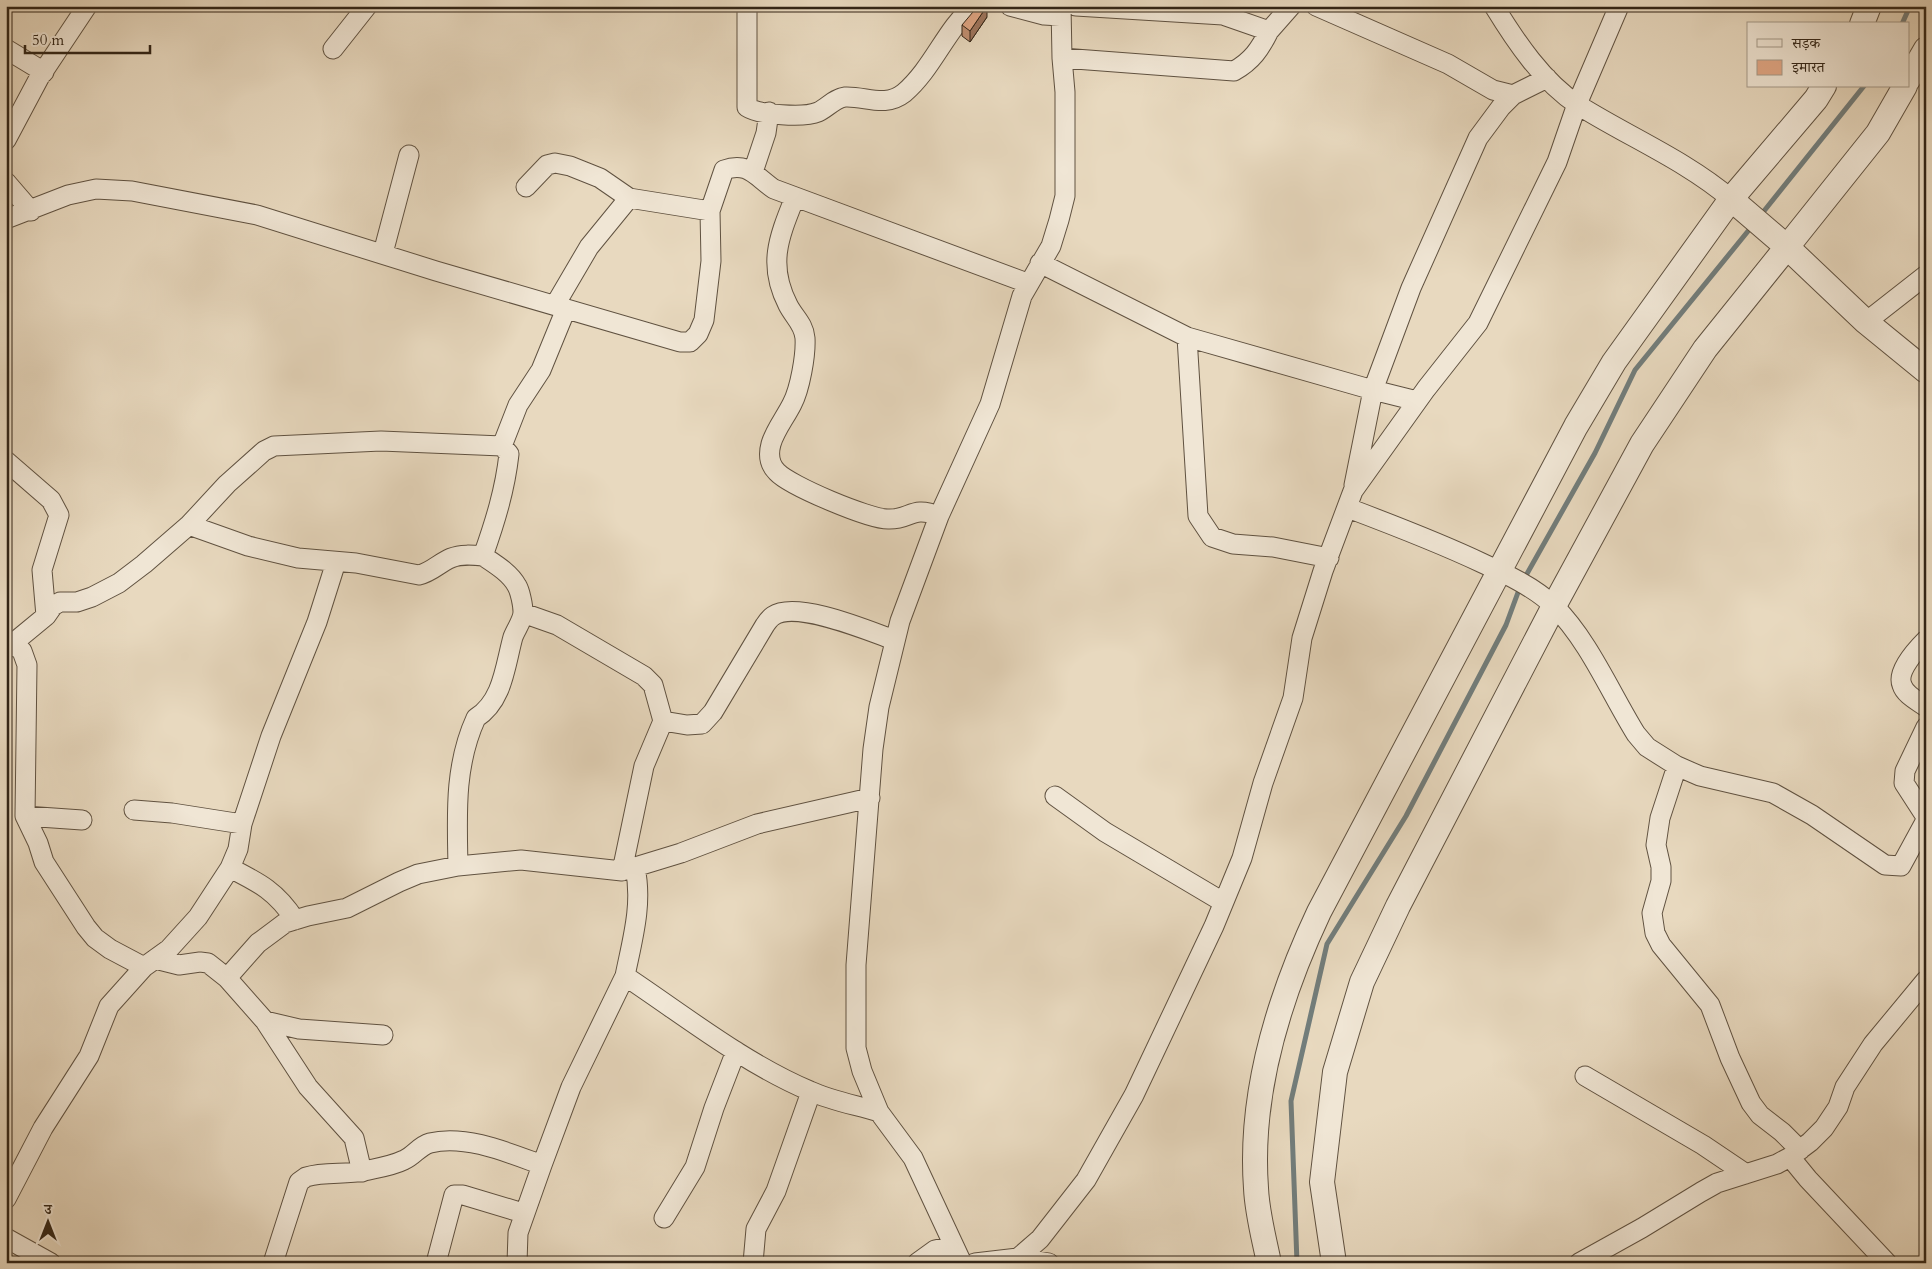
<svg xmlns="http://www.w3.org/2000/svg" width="1932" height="1269" viewBox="0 0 1932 1269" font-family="Cardo,'Noto Serif Devanagari',serif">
<rect width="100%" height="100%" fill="#e8d9bf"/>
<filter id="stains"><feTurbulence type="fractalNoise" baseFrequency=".004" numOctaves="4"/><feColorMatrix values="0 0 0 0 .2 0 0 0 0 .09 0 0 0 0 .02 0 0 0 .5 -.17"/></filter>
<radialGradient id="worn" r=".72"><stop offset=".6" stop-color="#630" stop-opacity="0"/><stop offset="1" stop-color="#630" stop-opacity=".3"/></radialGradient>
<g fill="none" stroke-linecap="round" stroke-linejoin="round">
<path stroke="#727d7b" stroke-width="5" d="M1902,24L1910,6
M1760,216L1864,86
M1524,579L1595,453L1635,370L1753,225
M1297,1263L1291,1101L1327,944L1406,816L1506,625L1520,587"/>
<defs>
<path id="minor" d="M747,6V107C759,115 804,118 818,112C827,108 835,98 845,97C866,96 885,108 904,93C933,68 945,31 973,6
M1010,6L1044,15L1060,16
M1316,6L1448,64L1493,90L1513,95
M1494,6C1516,42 1543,82 1578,105C1629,137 1685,160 1731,199
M1269,31L1291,6
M6,49L44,72
M333,49L367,6
M1062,58L1234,71C1252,61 1260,49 1269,31L1223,15L1076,6
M6,140L39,78L87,6
M753,172L766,133L769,112
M6,182L31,211
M526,187L547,165L555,163L570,166L600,178L629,198L710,211
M795,197C779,237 767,264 788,305C794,317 804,324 805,338C806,355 800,389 792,404C785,418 775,430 771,444C768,455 770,465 777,472C790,486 869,519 888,519C911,520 911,505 939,516
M6,219L68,195L96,189L132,191L257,215L436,271L680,342H690L698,334L704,320L711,261L710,211L724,170C748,161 756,177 774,189L1027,283
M383,253L409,155
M1040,263L1187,337L1373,390L1354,485
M555,305L589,247L629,198
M1866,322L1926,275
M1187,337L1198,516L1212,537L1233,544L1273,547L1329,558
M1417,401L1373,390L1411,288L1478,138L1501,107L1513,95L1547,78
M6,461L51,500L59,515L42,570L46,616
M1348,508C1393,525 1438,542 1482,563C1506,574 1534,587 1554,606C1589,641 1610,692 1636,734L1647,747L1677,766L1700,776L1773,793L1812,815L1885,865L1901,866L1926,820
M189,525L248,546L298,558L356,563L419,575C432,572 439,563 451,558C461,554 472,555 483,556
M523,613L557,625L644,676L653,685L663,721L644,766L622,871
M1926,640C1917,649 1896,671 1902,685C1905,695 1918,701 1926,707
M12,643L22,651L27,665L25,816L38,843L44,862L86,927L95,938L110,949L144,967
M6,649L46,616L53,606L60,602H77L92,597L119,583L144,564L189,525L227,484L264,451L274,446L381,441L502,446L518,405L541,370L566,309
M663,721L687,725L702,724L713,712L765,625C767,622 770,618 773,616C796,600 869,631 894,640
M1926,727L1905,771L1904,783L1926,817
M1677,766L1660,818L1656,845L1661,867V881L1652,913L1655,933L1661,945L1710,1005L1730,1058L1751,1103L1760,1115L1782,1132L1800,1150
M1055,796L1105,832L1223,902
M134,810L172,813L242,824
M25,816L82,820
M458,866C457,815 454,766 476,718C503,701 505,666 513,637C516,629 523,620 523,612C523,605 520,591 517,586C510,573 495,564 483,556C495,522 505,490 509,454L502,446
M230,868C260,883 277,892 295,920
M635,868C643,904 632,941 625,976C685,1016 744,1063 810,1091C832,1101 856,1105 879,1112
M155,959L179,965L200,962L208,963L227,978L265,1021L299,1029L383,1035
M227,978L258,943L285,923L308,916L347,908L399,882L418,874L458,866L521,860L622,871L681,853L757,824L870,798
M265,1021L308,1087L354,1138L362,1172
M1585,1076L1703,1145L1746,1174
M1790,1157L1808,1179L1887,1263
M6,1199L43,1128L89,1056L109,1006L144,967L169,949L198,917L230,868L238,849L242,824L271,736L317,622L336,562
M664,1218L695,1167L714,1108L736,1051
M6,1238L51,1263
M1018,1258L1040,1239L1086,1180L1134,1095L1214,926L1242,858L1263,783L1293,698L1302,638L1323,571L1353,491L1426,389L1478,323L1557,162L1577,104L1619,6
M273,1263L299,1182L306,1177C325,1171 345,1175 364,1171C377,1168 392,1166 404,1160C414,1156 419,1146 430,1143C465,1134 509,1153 542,1165
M436,1263L454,1195H463L523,1213
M517,1263L518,1233L542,1165L571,1087L625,976
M753,1263L756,1229L776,1191L811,1092
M917,1263L935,1250L953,1246
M962,1263L913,1158L879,1112L862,1071L856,1048V965L873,749L879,707L900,621L939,516L990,404L1022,296L1051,246L1059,220L1065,196V92L1062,58L1061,6
M975,1263L1018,1258L1049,1263
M1579,1263L1642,1228L1701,1192L1717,1183L1777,1164L1790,1157L1810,1142L1824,1128L1838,1107L1845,1087L1873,1044L1926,980"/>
<path id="tertiary" d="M1862,24L1869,6
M1908,80L1926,49
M1824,86L1816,99L1731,199L1787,247L1878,133L1905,86
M1269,1263C1264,1238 1257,1213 1256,1188C1249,1093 1279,997 1319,912L1576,426L1614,362L1731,199
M1334,1263L1322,1182L1335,1072L1362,982L1398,906L1554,606L1642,444L1705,349L1787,247L1866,322L1926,371"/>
</defs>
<use href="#minor" stroke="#605241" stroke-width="21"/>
<use href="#tertiary" stroke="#605241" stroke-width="26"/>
<use href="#minor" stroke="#f0e6d5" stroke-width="19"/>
<use href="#tertiary" stroke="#f0e6d5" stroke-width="24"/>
</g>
<path fill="#c29072" stroke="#322517" d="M987,17L970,42L962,36V25Z"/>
<path fill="#9e755d" stroke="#322517" d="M987,6V17L970,42V31Z"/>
<path fill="#e1a785" stroke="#322517" d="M978,6H987L970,31L962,25Z"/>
<rect width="1932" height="1269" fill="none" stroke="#e8d9bf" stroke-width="25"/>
<rect x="8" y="8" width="1917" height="1254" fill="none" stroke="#322517" stroke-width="2.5"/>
<rect x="12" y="12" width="1907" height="1244" fill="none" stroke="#322517"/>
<rect x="1747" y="22" width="162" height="65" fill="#f0e6d5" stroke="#a49989"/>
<rect x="1757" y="39" width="25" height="8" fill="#f0e6d5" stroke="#a49989"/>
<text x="1792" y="48" font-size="15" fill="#322517">सड़क</text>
<rect x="1757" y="60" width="25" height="15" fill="#e1a785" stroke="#a49989"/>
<text x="1792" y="72" font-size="15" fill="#322517">इमारत</text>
<g transform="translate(48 1222)" stroke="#f0e6d5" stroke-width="4" paint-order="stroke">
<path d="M0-4L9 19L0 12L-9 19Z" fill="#322517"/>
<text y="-8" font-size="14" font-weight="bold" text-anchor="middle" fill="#322517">उ</text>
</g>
<path d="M25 45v8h125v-8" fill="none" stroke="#322517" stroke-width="2.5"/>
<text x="32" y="45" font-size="15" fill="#322517" stroke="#f0e6d5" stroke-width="4" paint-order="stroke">50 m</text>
<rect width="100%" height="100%" filter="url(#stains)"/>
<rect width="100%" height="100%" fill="url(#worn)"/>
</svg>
